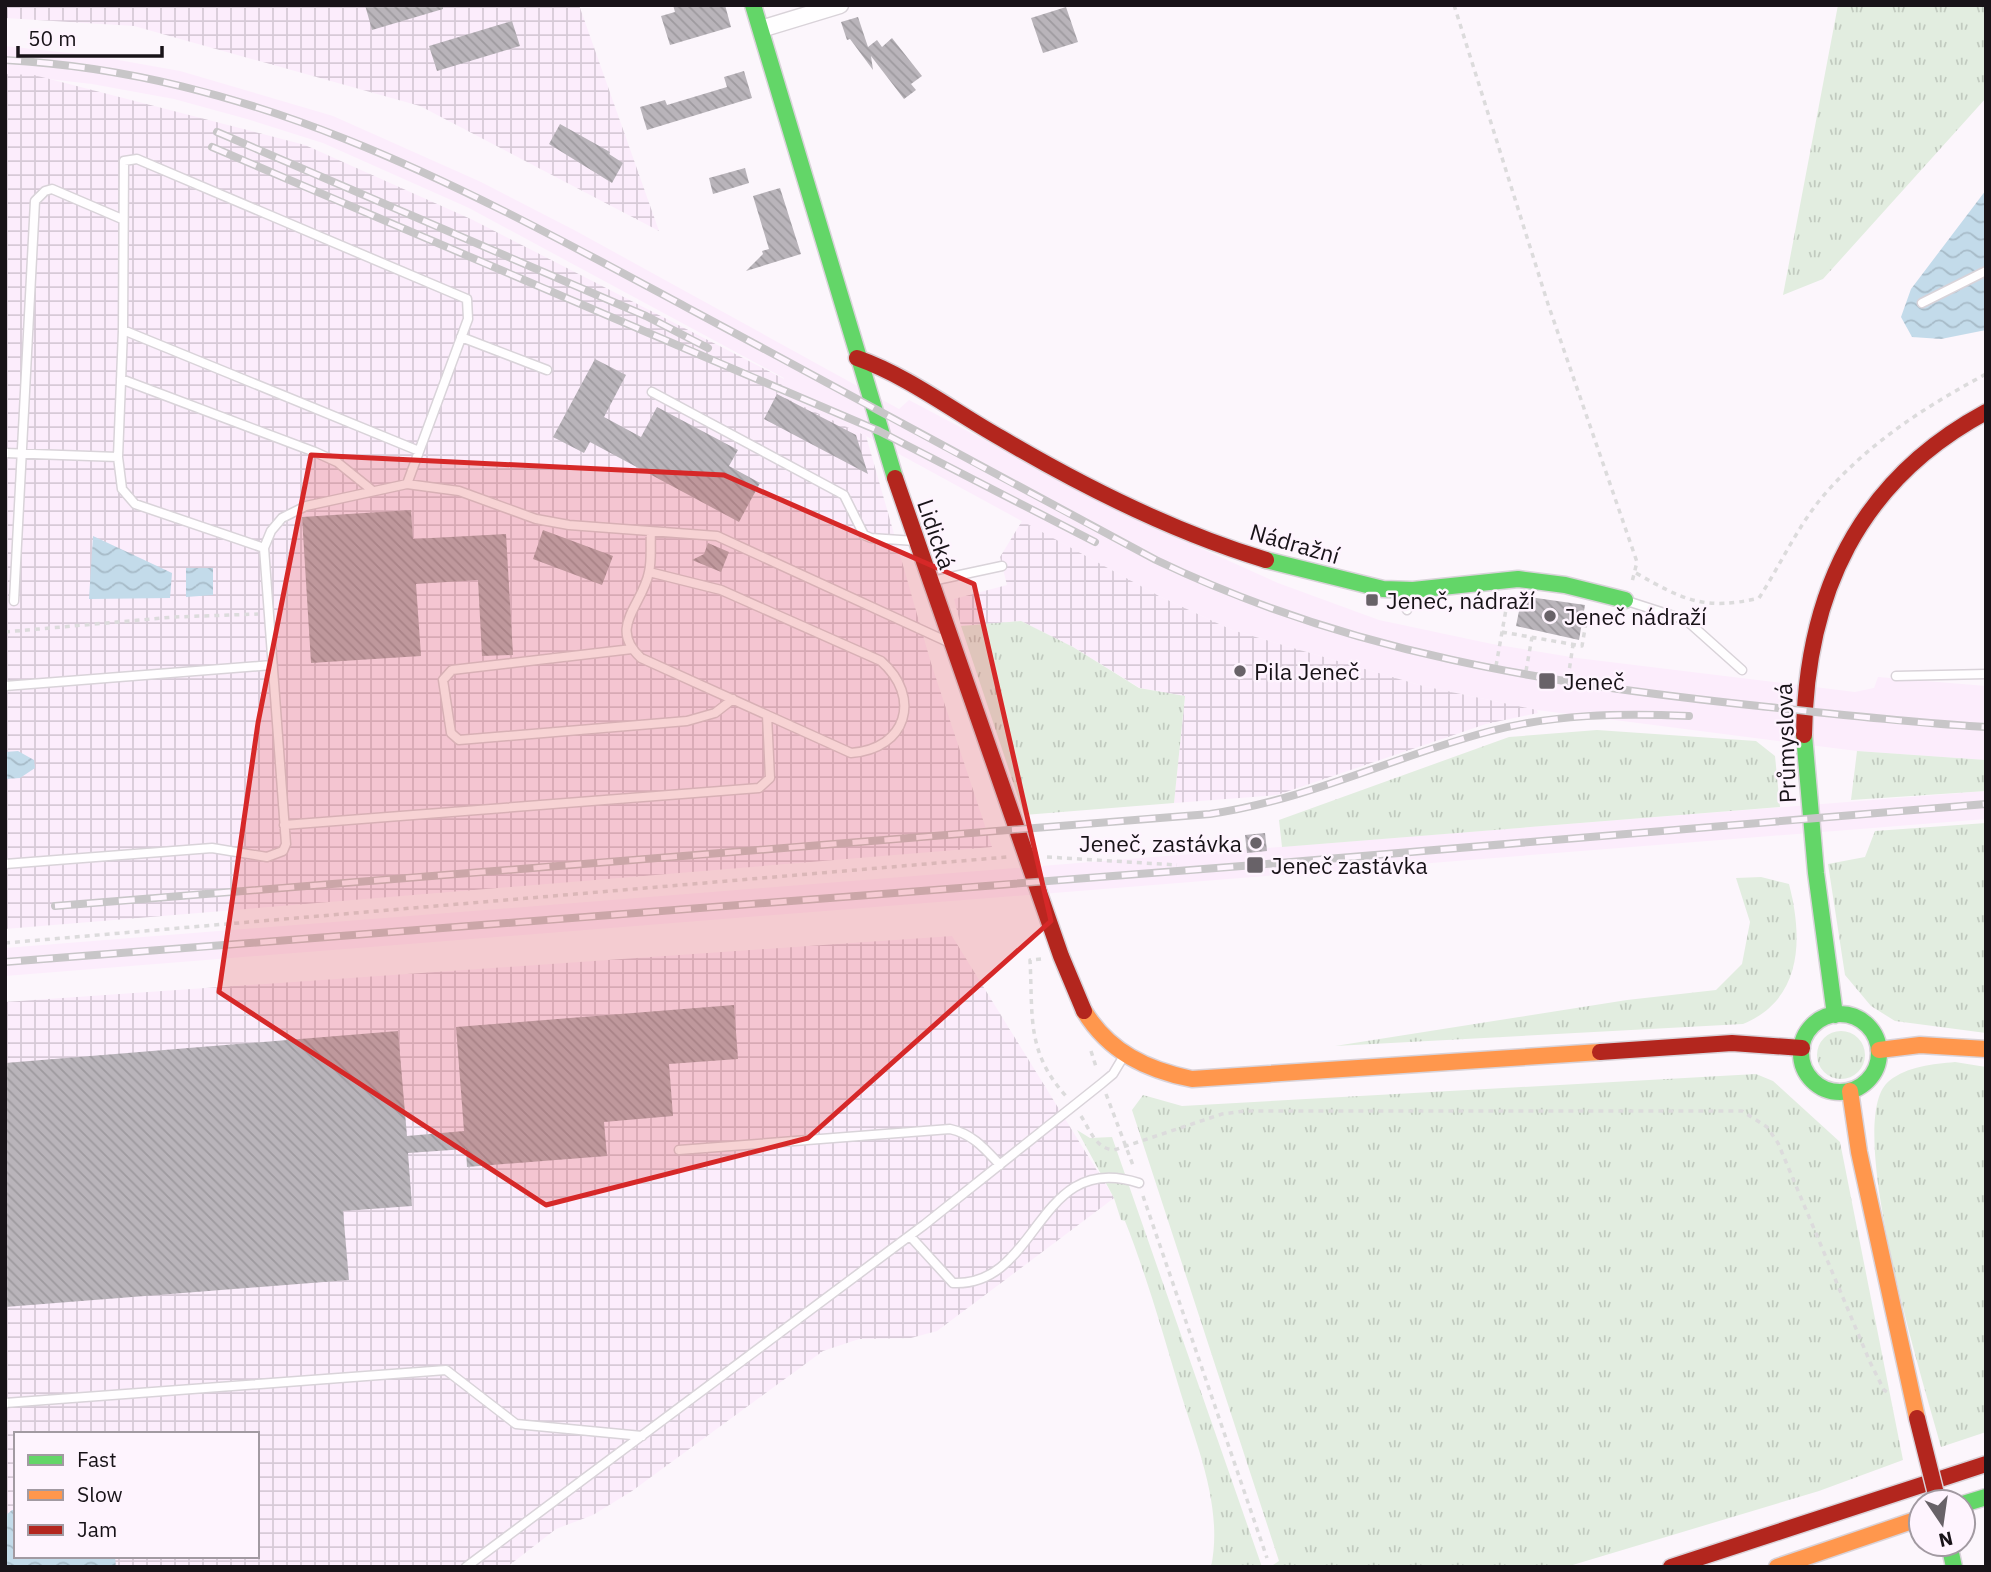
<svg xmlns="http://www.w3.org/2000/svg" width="1991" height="1572" viewBox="0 0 1991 1572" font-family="'IBM Plex Sans',sans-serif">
<defs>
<pattern id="industrial-grid" width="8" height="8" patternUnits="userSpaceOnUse" patternTransform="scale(1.75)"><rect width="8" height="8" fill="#fcedfc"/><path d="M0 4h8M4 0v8" fill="none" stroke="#d7cad7"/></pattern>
<pattern id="grass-tufts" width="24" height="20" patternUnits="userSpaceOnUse" patternTransform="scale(1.75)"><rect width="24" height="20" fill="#e2ede0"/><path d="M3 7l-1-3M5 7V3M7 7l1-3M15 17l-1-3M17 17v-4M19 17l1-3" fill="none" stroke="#c1cabf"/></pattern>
<pattern id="water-waves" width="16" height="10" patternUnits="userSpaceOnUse" patternTransform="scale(1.75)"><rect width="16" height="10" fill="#c3dbea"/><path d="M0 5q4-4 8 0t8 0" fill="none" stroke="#a7bbc8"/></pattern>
<pattern id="building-back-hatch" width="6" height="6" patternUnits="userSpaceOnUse" patternTransform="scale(1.75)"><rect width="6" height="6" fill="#b9b4ba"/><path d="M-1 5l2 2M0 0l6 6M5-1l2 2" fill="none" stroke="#9e9a9f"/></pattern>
</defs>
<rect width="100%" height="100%" fill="#fcf6fc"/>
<path fill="#fcedfc" d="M5,46L96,56L180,71L333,116L481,182L576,231L899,409L909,400L1120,512L1278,583L1379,620L1492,644L1577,658L1855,692L1874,688L1878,677L1986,686V760L1857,751L1537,710L1423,686L1232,630L1159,596L866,436L777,394L784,378L469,208L323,143L247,119L174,99L92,84L5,74Z
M1986,791V819L5,976V948Z"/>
<path fill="url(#industrial-grid)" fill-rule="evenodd" d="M5,5H579L659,231L420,106L134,26L5,18Z
M5,74L34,75L305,145L473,220L784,379L777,394L866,436L931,663L992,847L5,929Z
M1022,521L1159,596L1232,630L1423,686L1537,710L1538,713L1486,724L1277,795L1174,803L1185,696L1140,688L1073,647L1021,621L961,626L954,599L1007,585L1000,557Z
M952,936L1114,1198L937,1331L911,1338L859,1339L823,1351L632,1491L593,1515L556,1529L507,1567H5V1002ZM16,1434H257V1556H16Z"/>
<path fill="url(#grass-tufts)" d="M1838,5H1986V98L1823,279L1783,295Z
M1021,621L1073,647L1139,688L1185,696L1174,803L1024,815L961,626Z
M1597,730L1756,741L1775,756L1780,807L1282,847L1279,820L1509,737Z
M1857,751L1986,760V791L1851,800Z
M1986,823V1033L1895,1021L1871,1006L1845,975L1828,864L1865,857L1875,831Z
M1761,877L1789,884C1803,938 1803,999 1743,1024L1335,1046L1627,1000L1716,990L1742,964L1750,922L1736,878Z
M1817 1055a24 24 0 1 1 48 0a24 24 0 1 1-48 0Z
M1955,1062L1986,1067V1432L1941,1447C1925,1387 1841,1120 1889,1081C1908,1066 1933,1064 1955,1062Z
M1756,1074L1773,1081L1840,1142L1903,1460L1819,1491L1566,1567H1270L1279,1561L1132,1110L1143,1095L1182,1106Z
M1077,1130L1090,1138L1112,1137L1262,1567H1211C1224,1506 1195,1442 1178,1384C1162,1330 1146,1274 1125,1221L1121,1220L1114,1198Z"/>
<path fill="url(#water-waves)" d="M1986,190V330L1941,339L1912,337L1901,317L1911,289Z
M93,536L172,573L170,598L89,599Z
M186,568H213V595L186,597Z
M18,751L34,760L35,768L20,778L5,779V752Z
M12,1510H16V1556H115L116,1567H5V1516Z"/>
<path fill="url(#building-back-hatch)" d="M365,5H443V9L372,30Z
M673,5H725L731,27L670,45L661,16L675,12Z
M1066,7L1078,42L1043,53L1031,18Z
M858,17L868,47L877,40L882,47L892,38L922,76L911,84L916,90L904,99L871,56L873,70L850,39L847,40L841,22Z
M512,21L520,46L437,71L429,46Z
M744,71L752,98L647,130L640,107L665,100L667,105L727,87L724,77Z
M560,124L610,152L609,154L623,163L612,183L549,144Z
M745,168L749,183L713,194L709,178Z
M780,188L801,254L746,271L763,254L762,251L769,249L753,196Z
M595,359L626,375L604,417L641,437L657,407L738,450L729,466L760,483L739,522L590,442L584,453L553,437Z
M777,394L856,435L868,474L764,419Z
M411,510L413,539L506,534L513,655L482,656L478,580L416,584L421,656L311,663L302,517Z
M543,530L613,556L602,585L533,559Z
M708,543L729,552L721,572L692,560L704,554Z
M1522,596L1585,605L1579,640L1516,626Z
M1265,833L1267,851L1247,853L1245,835Z
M734,1005L738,1059L669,1064L673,1116L604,1122L607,1156L467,1167L466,1149L408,1153L412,1206L343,1211L349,1280L5,1307V1063L398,1031L407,1136L464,1131L456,1027Z"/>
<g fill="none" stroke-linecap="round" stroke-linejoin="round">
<defs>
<path id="lane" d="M1922,303L1986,271
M123,330L419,451
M461,337L547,370
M121,379L315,452L337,462L373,491
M652,392L844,495L864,535L871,538L915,541
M5,453L118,457
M264,548L135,504L122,489L118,457L123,330L124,161L137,159L467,299L468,319L407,484
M649,572L721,590L881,661C922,697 907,749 851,753L641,658C607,627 643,605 649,572C652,559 650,545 651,532
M932,581L1002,566
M1401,593L1407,610
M14,601L35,201L45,191L52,189L122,219
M1627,601L1686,620L1742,670
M632,649L452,670L443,680L451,733L459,740L687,721L715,713L733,699
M1896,676L1986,674
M5,686L272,665
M284,825L759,788L770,778L767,715
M5,864L212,848L267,857L283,851L286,844L264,548L271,531L282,518L306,506L407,484L459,491L536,519L569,525L717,536L948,642
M679,1150L950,1129C973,1134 985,1149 1000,1165
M910,1236L953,1283C1040,1287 1036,1149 1139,1183
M5,1403L446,1370L516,1424L642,1436
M466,1567L924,1225L1101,1084L1113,1074L1122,1059"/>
<path id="street" d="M761,29L840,5"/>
<path id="fast" d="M753,5L895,478
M1266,560L1383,589L1413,590L1518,579L1565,585L1625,600
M1804,735L1816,873L1835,1015
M1801 1053a39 39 0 1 1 78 0a39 39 0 1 1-78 0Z
M1963,1504L1986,1497
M1949,1544L1954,1567"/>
<path id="slow" d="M1084,1011C1109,1052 1147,1070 1192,1079L1600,1052
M1879,1050L1920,1045L1986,1049
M1850,1091L1859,1152L1917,1418
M1777,1567L1921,1518"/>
<path id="jam" d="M857,358C908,376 953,411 1001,438C1084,487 1173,532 1266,560
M895,478L1061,956L1084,1011
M1804,735C1806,594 1858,481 1986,412
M1600,1052L1732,1043L1802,1048
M1671,1567L1986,1464"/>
</defs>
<use href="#lane" stroke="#d9d3d9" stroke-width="11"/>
<use href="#street" stroke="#d9d3d9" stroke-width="19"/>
<use href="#fast" stroke="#d9d3d9" stroke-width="19"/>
<use href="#slow" stroke="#d9d3d9" stroke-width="19"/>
<use href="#jam" stroke="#d9d3d9" stroke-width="19"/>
<path stroke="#dcdbdc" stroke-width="3.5" stroke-dasharray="5 5" stroke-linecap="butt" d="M1454,5L1548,304L1637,562L1632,582
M1636,573C1683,600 1705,611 1759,598C1779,567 1796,530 1819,501C1865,445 1923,408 1986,374
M5,632L174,617L258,614
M1502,632L1582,646L1588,611
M1496,666L1508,598
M1526,671L1532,637
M1568,678L1573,645
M1047,857L1177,865
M5,943L1007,857
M1041,959L1030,960C1033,1016 1026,1052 1066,1096
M1091,1051L1097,1070
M1106,1094L1134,1168
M1081,1116C1090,1130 1096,1149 1114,1150L1222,1114L1245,1111H1742L1767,1127L1778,1143L1870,1362L1884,1390L1890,1394
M1143,1196L1267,1558"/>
<use href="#lane" stroke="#fffeff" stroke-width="8"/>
<use href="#street" stroke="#fffeff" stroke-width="16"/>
<use href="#fast" stroke="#63d668" stroke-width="16"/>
<use href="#slow" stroke="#ff974d" stroke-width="16"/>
<use href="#jam" stroke="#b3261e" stroke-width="16"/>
<defs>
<path id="rail" d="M5,60C261,74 466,189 686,307C843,391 999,477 1156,560C1352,654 1546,683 1759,706C1835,714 1910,723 1986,727
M217,132L646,316L708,348
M212,147L879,431L1095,542
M55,906L1210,814C1307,800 1393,757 1487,732C1553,714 1620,713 1689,716
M5,962L1255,865L1986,804"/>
</defs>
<use href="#rail" stroke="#c8c6c8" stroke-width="8"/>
<use href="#rail" stroke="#fef4fe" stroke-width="5" stroke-dasharray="16" stroke-linecap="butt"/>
<defs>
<path id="jam-bridge" d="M1917,1418L1938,1502"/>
</defs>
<use href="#jam-bridge" stroke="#d9d3d9" stroke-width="19" stroke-linecap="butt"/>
<use href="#jam-bridge" stroke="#b3261e" stroke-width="16"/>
</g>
<path fill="#d62828" fill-opacity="0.2" stroke="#d62828" stroke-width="5" stroke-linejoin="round" d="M311,455L724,475L974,584L1051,921L808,1138L546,1205L219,992L258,723Z"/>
<g fill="#686268" stroke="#fef4fe" stroke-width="2.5">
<rect x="1365" y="593" width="14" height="14" rx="3.5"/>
<circle cx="1550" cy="616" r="7"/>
<circle cx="1240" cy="671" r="7"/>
<rect x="1538" y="672" width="18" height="18" rx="3.5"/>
<circle cx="1256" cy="843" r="7"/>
<rect x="1246" y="856" width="18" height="18" rx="3.5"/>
</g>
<g text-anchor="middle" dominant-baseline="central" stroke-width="5" stroke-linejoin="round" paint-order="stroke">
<g font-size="23" fill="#181318" stroke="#fef4fe">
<text transform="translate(937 534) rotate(71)">Lidická</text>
<text transform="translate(1295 543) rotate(16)">Nádražní</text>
<text transform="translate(1785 743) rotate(-92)">Průmyslová</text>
</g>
<g font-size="23" fill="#181318" stroke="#fef4fe" text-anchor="start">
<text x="1386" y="600">Jeneč, nádraží</text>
<text x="1564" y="616">Jeneč nádraží</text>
<text x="1254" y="671">Pila Jeneč</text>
<text x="1563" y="681">Jeneč</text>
<text x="1242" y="843" text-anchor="end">Jeneč, zastávka</text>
<text x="1271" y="865">Jeneč zastávka</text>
</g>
</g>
<rect width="1991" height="1572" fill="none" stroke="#181318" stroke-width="14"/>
<rect x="14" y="1432" width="245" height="126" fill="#fef4fe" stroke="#a29aa2" stroke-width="2"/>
<rect x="28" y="1455" width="35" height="10" fill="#63d668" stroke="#a29aa2" stroke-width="2"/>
<text x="77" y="1467" font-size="21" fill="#181318">Fast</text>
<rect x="28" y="1490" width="35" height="10" fill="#ff974d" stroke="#a29aa2" stroke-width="2"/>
<text x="77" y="1502" font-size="21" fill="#181318">Slow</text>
<rect x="28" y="1525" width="35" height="10" fill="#b3261e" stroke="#a29aa2" stroke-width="2"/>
<text x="77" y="1537" font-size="21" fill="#181318">Jam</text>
<g transform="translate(1942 1523) rotate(167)"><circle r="33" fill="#fef4fe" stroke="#a29aa2" stroke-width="2"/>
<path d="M0-5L12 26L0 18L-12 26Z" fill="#686268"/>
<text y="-10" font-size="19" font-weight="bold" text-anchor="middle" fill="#181318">N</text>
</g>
<path d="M18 46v10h144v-10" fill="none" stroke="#181318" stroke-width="3.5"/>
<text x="28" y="46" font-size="21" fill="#181318" stroke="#fef4fe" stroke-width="5" paint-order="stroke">50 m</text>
</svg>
